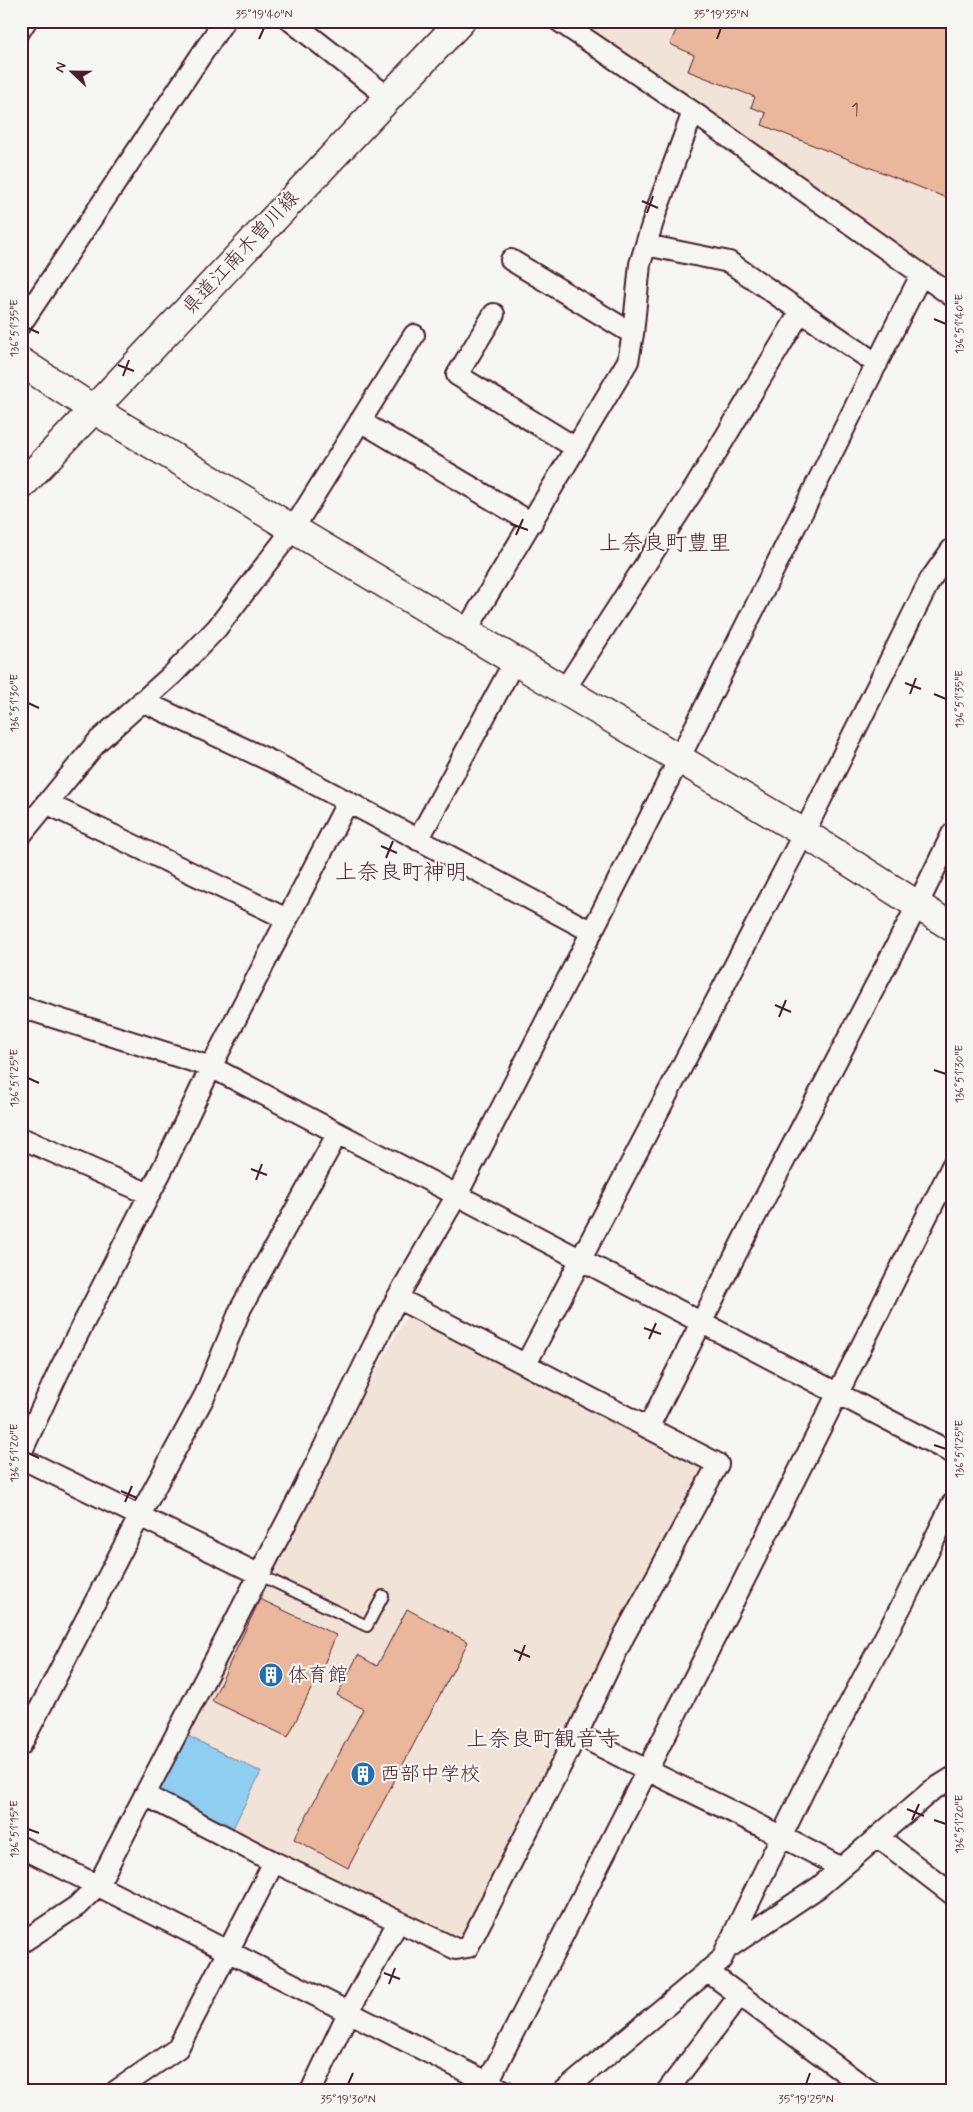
<svg xmlns="http://www.w3.org/2000/svg" width="973" height="2112" viewBox="0 0 973 2112" font-family="Mynerve,'Klee One',sans-serif">
<rect width="100%" height="100%" fill="#f6f6f2"/>
<filter id="ink" filterUnits="userSpaceOnUse"><feTurbulence type="fractalNoise" baseFrequency=".02" numOctaves="2"/><feDisplacementMap in="SourceGraphic" scale="10" xChannelSelector="R" yChannelSelector="G"/><feConvolveMatrix kernelMatrix="1 2 1 2 8 2 1 2 1" color-interpolation-filters="sRGB"/></filter>
<g filter="url(#ink)">
<path fill="#f2e3d8" d="M565,21H952V288Z
M408,1313L709,1467L457,1942L145,1795Z"/>
<path fill="#8fcef0" stroke="#7388a1" d="M186,1735L261,1772L233,1828L158,1791Z"/>
<path fill="#eab79c" stroke="#4a1f2b" d="M680,21H952V200L762,125L766,113L751,107L755,97L688,71L694,55L670,44Z
M260,1599L336,1635L316,1684L314,1683L288,1737L212,1701Z
M407,1609L468,1642L348,1868L294,1839L363,1709L337,1695L358,1655L377,1666Z"/>
<g fill="none" stroke-linecap="round" stroke-linejoin="round">
<defs>
<path id="lane" d="M260,1575L367,1626L383,1596"/>
<path id="street" d="M291,21L388,97
M559,21L693,112L952,296
M21,29L26,21
M646,245L729,262L877,364
M511,260L633,334
M494,314L457,375L576,448
M21,324L224,21
M360,421L532,523
M466,631L628,361L633,334L640,264L656,212L693,112
M565,689L696,486L801,311
M142,701L275,763L592,932
M46,803L287,919
M21,835L98,741L172,675L217,628L293,529L414,335
M418,840L514,662
M21,1007L211,1067L952,1453
M21,1138L149,1194
M526,1364L804,833L930,580L952,549
M648,1428L743,1240L918,904L952,834
M21,1453L59,1371L168,1158L211,1067L347,803
M21,1458L260,1575
M577,1734C664,1781 755,1820 841,1868
M21,1745L139,1517L205,1395L241,1308L338,1133
M145,1795L274,1862L456,1949L468,1947L577,1734L624,1636L718,1464L397,1298
M878,1837L952,1894
M21,1847L505,2091
M21,1943L77,1906L98,1885L301,1494L397,1298L457,1195L625,867L921,275
M728,1948L819,1887L931,1791L952,1778
M707,1971L870,2091
M488,2082L735,1598L952,1166
M116,2091L178,2048L274,1862
M311,2091L349,2011L398,1922
M564,2091L721,1960L808,1782L904,1601L952,1504
M667,2091L740,1995"/>
<path id="secondary" d="M21,362L93,409L293,529L804,833L952,927
M21,486L461,21"/>
</defs>
<use href="#lane" stroke="#4a1f2b" stroke-width="14"/>
<use href="#street" stroke="#4a1f2b" stroke-width="24"/>
<use href="#secondary" stroke="#4a1f2b" stroke-width="31"/>
<use href="#lane" stroke="#f6f6f2" stroke-width="10"/>
<use href="#street" stroke="#f6f6f2" stroke-width="20"/>
<use href="#secondary" stroke="#f6f6f2" stroke-width="28"/>
</g>
</g>
<path fill="none" stroke="#4a1f2b" stroke-width="2" d="M259,39L264,28M717,39L721,28M642,201L658,208M647,213L653,196M934,319L946,324M28,328L39,333M118,365L134,371M123,376L129,360M511,524L528,530M516,535L523,519M905,683L921,689M910,694L916,678M934,694L946,699M28,703L39,708M381,846L397,853M386,858L393,841M775,1005L791,1012M779,1017L786,1000M934,1070L946,1074M28,1078L39,1083M251,1169L267,1175M256,1180L262,1164M644,1328L661,1334M649,1339L656,1323M934,1445L946,1449M28,1453L39,1458M121,1491L137,1498M125,1502L132,1486M514,1650L530,1657M519,1661L525,1645M907,1809L924,1816M912,1820L919,1804M934,1820L946,1824M28,1829L39,1833M384,1973L400,1979M389,1984L395,1968M348,2084L353,2073M806,2084L810,2073"/>
<defs>
<symbol id="building-disc" viewBox="-11 -11 22 22"><circle r="9.5" fill="#1f6fb2" stroke="#f6f6f2"/><path d="M-4-6H4V6H1V3H-1V6H-4ZM-2.5-4.3h1.7v1.8h-1.7ZM.8-4.3h1.7v1.8H.8ZM-2.5-1h1.7V.8h-1.7ZM.8-1h1.7V.8H.8Z" fill="#fff"/></symbol>
</defs>
<g fill-rule="evenodd">
<use href="#building-disc" x="257" y="1661" width="28" height="28"/>
<use href="#building-disc" x="349" y="1760" width="28" height="28"/>
</g>
<g text-anchor="middle" dominant-baseline="central" stroke-width="4.5" stroke-linejoin="round" paint-order="stroke">
<g font-size="18" fill="#724547">
<text x="855" y="110">1</text>
</g>
<g font-size="20" fill="#4a1f2b" stroke="#f6f6f2">
<text transform="translate(241 253) rotate(-47)">県道江南木曽川線</text>
</g>
<g font-size="20" fill="#4a1f2b" stroke="#f6f6f2" text-anchor="start">
<text x="288" y="1675">体育館</text>
<text x="380" y="1774">西部中学校</text>
</g>
<g font-size="22" fill="#4a1f2b" stroke="#f6f6f2">
<text x="665" y="544">上奈良町豊里</text>
<text x="401" y="873">上奈良町神明</text>
<text x="543" y="1740">上奈良町観音寺</text>
</g>
</g>
<rect width="973" height="2112" fill="none" stroke="#f6f6f2" stroke-width="55"/>
<g transform="translate(72 72) rotate(292)" stroke="#f6f6f2" stroke-width="4" paint-order="stroke">
<path d="M0-4L9 19L0 12L-9 19Z" fill="#4a1f2b"/>
<text y="-8" font-size="14" font-weight="bold" text-anchor="middle" fill="#4a1f2b">N</text>
</g>
<rect x="28" y="28" width="918" height="2056" fill="none" stroke="#4a1f2b" stroke-width="2"/>
<g font-size="12" text-anchor="middle" fill="#4a1f2b">
<text x="264" y="18">35°19'40"N</text>
<text x="721" y="18">35°19'35"N</text>
<text transform="translate(959 324) rotate(-90)" y="4">136°51'40"E</text>
<text transform="translate(14 328) rotate(-90)" y="4">136°51'35"E</text>
<text transform="translate(959 699) rotate(-90)" y="4">136°51'35"E</text>
<text transform="translate(14 703) rotate(-90)" y="4">136°51'30"E</text>
<text transform="translate(959 1074) rotate(-90)" y="4">136°51'30"E</text>
<text transform="translate(14 1078) rotate(-90)" y="4">136°51'25"E</text>
<text transform="translate(959 1449) rotate(-90)" y="4">136°51'25"E</text>
<text transform="translate(14 1453) rotate(-90)" y="4">136°51'20"E</text>
<text transform="translate(959 1824) rotate(-90)" y="4">136°51'20"E</text>
<text transform="translate(14 1829) rotate(-90)" y="4">136°51'15"E</text>
<text x="348" y="2103">35°19'30"N</text>
<text x="806" y="2103">35°19'25"N</text>
</g>
</svg>
